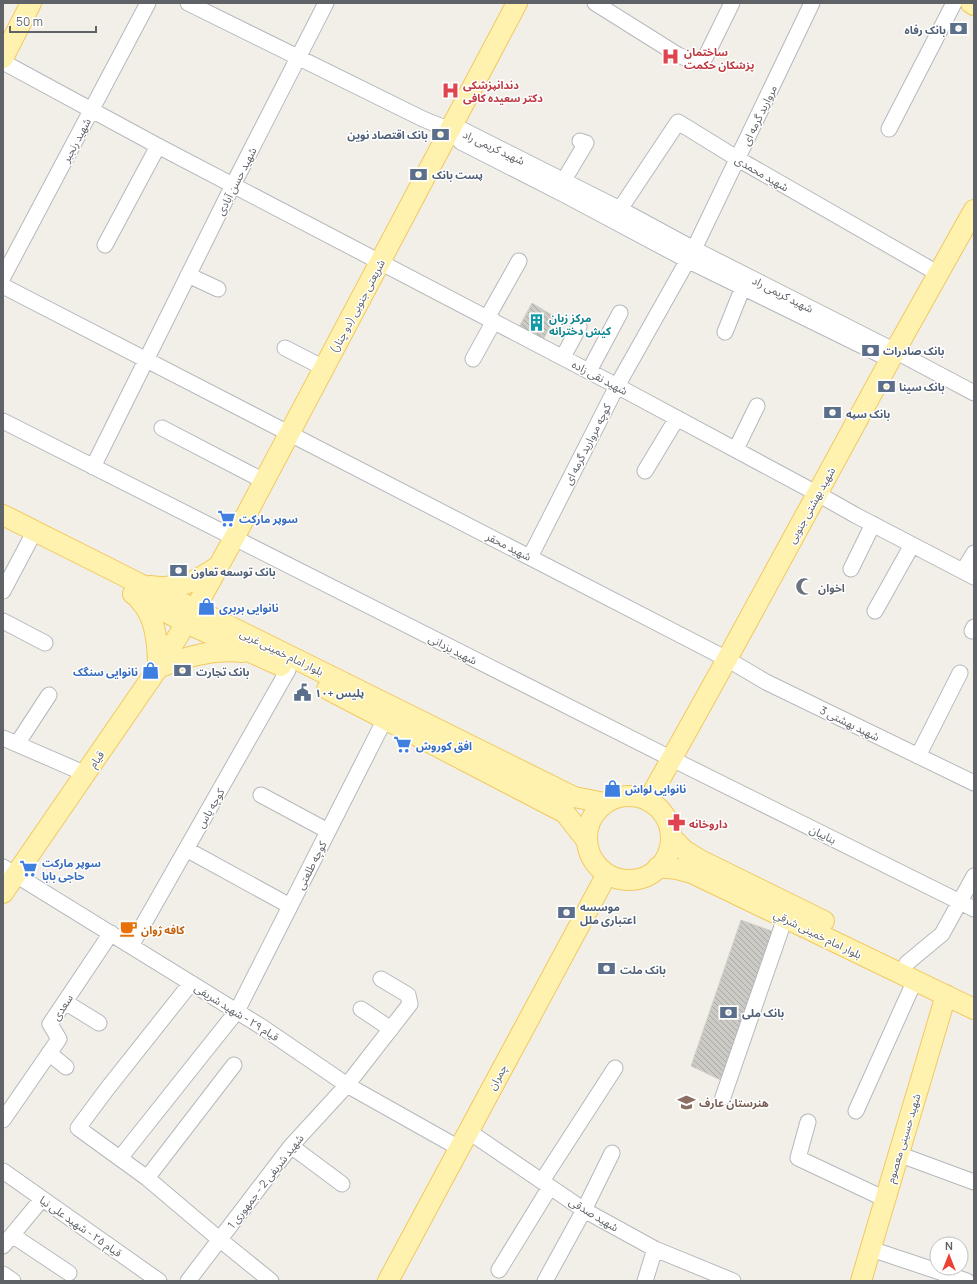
<svg xmlns="http://www.w3.org/2000/svg" width="977" height="1284" viewBox="0 0 977 1284" font-family="Manrope,'Noto Sans Arabic',sans-serif">
<defs>
<pattern id="building-back-hatch" width="6" height="6" patternUnits="userSpaceOnUse"><rect width="6" height="6" fill="#cccac5"/><path d="M-1 5l2 2M0 0l6 6M5-1l2 2" fill="none" stroke="#a9a8a4"/></pattern>
</defs>
<rect width="100%" height="100%" fill="#f1efe8"/>
<path fill="url(#building-back-hatch)" stroke="#d6d1c6" d="M532,303L555,317L542,342L518,329Z
M741,920L780,934L725,1082L691,1066Z"/>
<g fill="none" stroke-linecap="round" stroke-linejoin="round">
<defs>
<path id="minor" d="M188,3L423,119L450,130L461,142L565,195L687,260L891,360
M595,3L678,55L695,62H701L706,56L732,3
M3,62L158,146L617,386L818,494L855,515L974,577
M889,129L954,3
M450,130H463L620,209L694,249L895,351L974,393
M564,180L586,143L580,141
M620,209L678,122L738,159L939,274
M105,245L158,146
M188,275L218,289
M3,277L148,3
M3,286L727,659L766,682L974,783
M487,318L519,261
M725,332L743,287
M285,348L324,368
M563,357L579,327
M473,359L494,321
M589,371L620,313
M3,421L672,759L974,909
M162,428L264,481
M736,449L757,406
M93,467L233,185L326,3
M645,471L677,418
M530,557L617,386L694,249L812,3
M851,569L873,524
M963,571L974,553
M3,591L30,540
M875,611L912,545
M3,621L45,643
M972,631L974,627
M3,738L86,774
M17,744L49,695
M918,756L960,673
M261,795L328,831
M186,849L290,906
M3,867L262,1027L347,1085L459,1148
M131,946L288,670
M907,963L942,934L974,876
M191,983L107,1089L78,1128L147,1178L219,1239L271,1281
M65,1002L99,1023
M361,1009L391,1029
M49,1053L66,1067
M723,1097L785,918
M856,1111L915,980
M3,1120L59,1039L50,1024L111,933
M808,1122L798,1158L885,1199
M468,1131L584,1210L655,1249L733,1281
M291,1146L342,1184
M898,1154L974,1182
M120,1158L237,1011L385,719
M3,1171L159,1281
M147,1178L234,1065
M542,1181L615,1068
M12,1235L69,1273
M3,1246L42,1199
M871,1249L967,1281
M499,1270L550,1187
M3,1274L13,1281
M188,1281L291,1146L347,1085L410,1004L408,995L381,979
M545,1281L584,1210L612,1153
M645,1281L655,1249"/>
<path id="major" d="M971,3L974,5
M3,58L31,3
M3,515L140,584L195,609L574,797L605,803
M150,586C178,590 195,582 217,567
M133,594L186,623L281,666
M138,598C141,602 145,606 147,610C157,627 158,649 158,668C185,657 212,649 242,652
M327,689L565,813L587,841
M587 838a42 42 0 1 1 84 0a42 42 0 1 1-84 0Z
M648,801L727,659L895,351L974,210
M671,837L684,850L700,860L824,921
M658,867L677,869L692,873L974,1009
M3,893L158,668L195,609L234,538L517,3
M388,1281L607,874
M861,1281L946,995"/>
</defs>
<use href="#minor" stroke="#b5b8bc" stroke-width="17"/>
<use href="#major" stroke="#f2c960" stroke-width="22"/>
<use href="#minor" stroke="#fff" stroke-width="15"/>
<use href="#major" stroke="#fff2af" stroke-width="20"/>
</g>
<defs>
<symbol id="bank-bare" viewBox="-9 -9 18 18"><path d="M-6-4H6V4H-6ZM0-2.3a2.3 2.3 0 1 0 0 4.6a2.3 2.3 0 1 0 0-4.6Z" fill="#5c6f8a" stroke="#fff" stroke-width="2.5" paint-order="stroke"/></symbol>
<symbol id="hospital-bare" viewBox="-9 -9 18 18"><path d="M-5-5h3v3.5h4V-5h3V5h-3V1.5h-4V5h-3Z" fill="#e0444e" stroke="#fff" stroke-width="2.5" paint-order="stroke"/></symbol>
<symbol id="building-bare" viewBox="-9 -9 18 18"><path d="M-4-6H4V6H1V3H-1V6H-4ZM-2.5-4.3h1.7v1.8h-1.7ZM.8-4.3h1.7v1.8H.8ZM-2.5-1h1.7V.8h-1.7ZM.8-1h1.7V.8H.8Z" fill="#0f9aa8" stroke="#fff" stroke-width="2.5" paint-order="stroke"/></symbol>
<symbol id="supermarket-bare" viewBox="-9 -9 18 18"><path d="M-6-5.5h2.5l.6 2H6L4.5 2H-2.5L-4.4-4H-6ZM-1.5 3.2a1.3 1.3 0 1 0 .1 0ZM3 3.2a1.3 1.3 0 1 0 .1 0Z" fill="#3f7fe0" stroke="#fff" stroke-width="2.5" paint-order="stroke"/></symbol>
<symbol id="mosque-bare" viewBox="-9 -9 18 18"><path d="M3.5-4.9A6 6 0 1 0 3.5 4.9A5 5 0 1 1 3.5-4.9Z" fill="#6b7280" stroke="#fff" stroke-width="2.5" paint-order="stroke"/></symbol>
<symbol id="shop-bare" viewBox="-9 -9 18 18"><path d="M-5-2.5h2.3a2.7 3.5 0 0 1 5.4 0H5L5.5 6h-11ZM-1.5-2.5h3a1.5 2.3 0 0 0-3 0Z" fill="#3f7fe0" stroke="#fff" stroke-width="2.5" paint-order="stroke"/></symbol>
<symbol id="civic-bare" viewBox="-9 -9 18 18"><path d="M-.6-6.5H3V-4.5H.6V-3L4-1V1h2V6H-6V1h2V-1L-.6-3ZM-1.2 2.5V6h2.4V2.5Z" fill="#5c6f8a" stroke="#fff" stroke-width="2.5" paint-order="stroke"/></symbol>
<symbol id="pharmacy-bare" viewBox="-9 -9 18 18"><path d="M-2-6h4v4h4v4h-4v4h-4v-4h-4v-4h4Z" fill="#e0444e" stroke="#fff" stroke-width="2.5" paint-order="stroke"/></symbol>
<symbol id="cafe-bare" viewBox="-9 -9 18 18"><path d="M-5.5-4.5H6V0H3Q3 3.5 0 3.5H-2.5Q-5.5 3.5-5.5 0ZM3-3.2v2h1.7v-2ZM-6 4.5H4V6H-6Z" fill="#e8710a" stroke="#fff" stroke-width="2.5" paint-order="stroke"/></symbol>
<symbol id="school-bare" viewBox="-9 -9 18 18"><path d="M0-5L7-2L0 1L-7-2ZM-4 1L0 2.5L4 1V4Q0 6-4 4Z" fill="#8d6e63" stroke="#fff" stroke-width="2.5" paint-order="stroke"/></symbol>
</defs>
<g fill-rule="evenodd">
<use href="#bank-bare" x="946" y="16" width="25" height="25"/>
<use href="#hospital-bare" x="658" y="44" width="25" height="25"/>
<use href="#hospital-bare" x="438" y="78" width="25" height="25"/>
<use href="#bank-bare" x="428" y="122" width="25" height="25"/>
<use href="#bank-bare" x="406" y="162" width="25" height="25"/>
<use href="#building-bare" x="524" y="310" width="25" height="25"/>
<use href="#bank-bare" x="858" y="338" width="25" height="25"/>
<use href="#bank-bare" x="874" y="374" width="25" height="25"/>
<use href="#bank-bare" x="820" y="400" width="25" height="25"/>
<use href="#supermarket-bare" x="214" y="506" width="25" height="25"/>
<use href="#bank-bare" x="166" y="558" width="25" height="25"/>
<use href="#mosque-bare" x="792" y="574" width="25" height="25"/>
<use href="#shop-bare" x="194" y="594" width="25" height="25"/>
<use href="#shop-bare" x="138" y="658" width="25" height="25"/>
<use href="#bank-bare" x="170" y="658" width="25" height="25"/>
<use href="#civic-bare" x="290" y="680" width="25" height="25"/>
<use href="#supermarket-bare" x="390" y="732" width="25" height="25"/>
<use href="#shop-bare" x="600" y="776" width="25" height="25"/>
<use href="#pharmacy-bare" x="664" y="810" width="25" height="25"/>
<use href="#supermarket-bare" x="16" y="856" width="25" height="25"/>
<use href="#bank-bare" x="554" y="900" width="25" height="25"/>
<use href="#cafe-bare" x="116" y="916" width="25" height="25"/>
<use href="#bank-bare" x="594" y="956" width="25" height="25"/>
<use href="#bank-bare" x="716" y="1000" width="25" height="25"/>
<use href="#school-bare" x="674" y="1090" width="25" height="25"/>
</g>
<g text-anchor="middle" dominant-baseline="central" stroke-width="3" stroke-linejoin="round" paint-order="stroke">
<g font-size="11" font-weight="bold" fill="#4e5e75" stroke="#fff" text-anchor="start">
<text x="946" y="29" text-anchor="end">بانک رفاه</text>
<text x="428" y="134" text-anchor="end">بانک اقتصاد نوین</text>
<text x="432" y="174">پست بانک</text>
<text x="883" y="350">بانک صادرات</text>
<text x="899" y="386">بانک سینا</text>
<text x="846" y="413">بانک سپه</text>
<text x="191" y="571">بانک توسعه تعاون</text>
<text x="196" y="671">بانک تجارت</text>
<text x="315" y="692">پلیس +۱۰</text>
<text x="580" y="906">موسسه<tspan x="580" dy="13">اعتباری ملل</tspan></text>
<text x="620" y="969">بانک ملت</text>
<text x="742" y="1012">بانک ملی</text>
</g>
<g font-size="11" font-weight="bold" fill="#be3a42" stroke="#fff" text-anchor="start">
<text x="684" y="51">ساختمان<tspan x="684" dy="13">پزشکان حکمت</tspan></text>
<text x="463" y="84">دندانپزشکی<tspan x="463" dy="13">دکتر سعیده کافی</tspan></text>
<text x="689" y="823">داروخانه</text>
</g>
<g font-size="11" fill="#5f6368" stroke="#fff">
<text transform="translate(759 115) rotate(-64)">مروارید گرمه ای</text>
<text transform="translate(76 140) rotate(-62)">شهید رنجبر</text>
<text transform="translate(494 147) rotate(25)">شهید کریمی راد</text>
<text transform="translate(762 173) rotate(30)">شهید محمدی</text>
<text transform="translate(236 181) rotate(-63)">شهید حسن آبادی</text>
<text transform="translate(783 294) rotate(27)">شهید کریمی راد</text>
<text transform="translate(357 306) rotate(-62)">شریعتی جنوبی (دو چنار)</text>
<text transform="translate(600 377) rotate(28)">شهید نقی زاده</text>
<text transform="translate(587 444) rotate(-63)">کوچه مروارید گرمه ای</text>
<text transform="translate(811 505) rotate(-61)">شهید بهشتی جنوبی</text>
<text transform="translate(509 546) rotate(27)">شهید محقر</text>
<text transform="translate(453 649) rotate(27)">شهید یزدانی</text>
<text transform="translate(282 652) rotate(26)">بلوار امام خمینی غربی</text>
<text transform="translate(850 723) rotate(26)">شهید بهشتی 3</text>
<text transform="translate(96 759) rotate(-55)">قیام</text>
<text transform="translate(210 808) rotate(-60)">کوچه یاس</text>
<text transform="translate(823 834) rotate(26)">بناییان</text>
<text transform="translate(311 865) rotate(-63)">کوچه طلعتی</text>
<text transform="translate(818 934) rotate(26)">بلوار امام خمینی شرقي</text>
<text transform="translate(62 1007) rotate(-57)">سعدی</text>
<text transform="translate(237 1012) rotate(32)">قیام ۲۹ - شهید شریفی</text>
<text transform="translate(497 1077) rotate(-62)">چمران</text>
<text transform="translate(903 1138) rotate(-73)">شهید حسینی معصوم</text>
<text transform="translate(265 1181) rotate(-52)">شهید شریفی 2 - جمهوری 1</text>
<text transform="translate(594 1214) rotate(31)">شهید صدقی</text>
<text transform="translate(81 1226) rotate(35)">قیام ۲۵ - شهید علی نیا</text>
</g>
<g font-size="11" font-weight="bold" fill="#0d838f" stroke="#fff" text-anchor="start">
<text x="549" y="317">مرکز زبان<tspan x="549" dy="13">کیش دخترانه</tspan></text>
</g>
<g font-size="11" font-weight="bold" fill="#366cbe" stroke="#fff" text-anchor="start">
<text x="239" y="518">سوپر مارکت</text>
<text x="219" y="607">نانوایی بربری</text>
<text x="138" y="671" text-anchor="end">نانوایی سنگک</text>
<text x="416" y="745">افق کوروش</text>
<text x="625" y="788">نانوایی لواش</text>
<text x="42" y="862">سوپر مارکت<tspan x="42" dy="13">حاجی بابا</tspan></text>
</g>
<g font-size="11" font-weight="bold" fill="#5b616d" stroke="#fff" text-anchor="start">
<text x="818" y="587">اخوان</text>
</g>
<g font-size="11" font-weight="bold" fill="#c56008" stroke="#fff" text-anchor="start">
<text x="141" y="929">کافه ژوان</text>
</g>
<g font-size="11" font-weight="bold" fill="#785e54" stroke="#fff" text-anchor="start">
<text x="699" y="1102">هنرستان عارف</text>
</g>
</g>
<rect width="977" height="1284" fill="none" stroke="#5f6368" stroke-width="8"/>
<g transform="translate(949 1256)"><circle r="19" fill="#ffffff" stroke="#bfc1c3"/>
<path d="M0-3L7 15L0 10L-7 15Z" fill="#ea4335"/>
<text y="-6" font-size="11" font-weight="bold" text-anchor="middle" fill="#5f6368">N</text>
</g>
<path d="M10 26v6h86v-6" fill="none" stroke="#5f6368" stroke-width="2"/>
<text x="16" y="26" font-size="12" fill="#5f6368" stroke="#ffffff" stroke-width="3" paint-order="stroke">50 m</text>
</svg>
